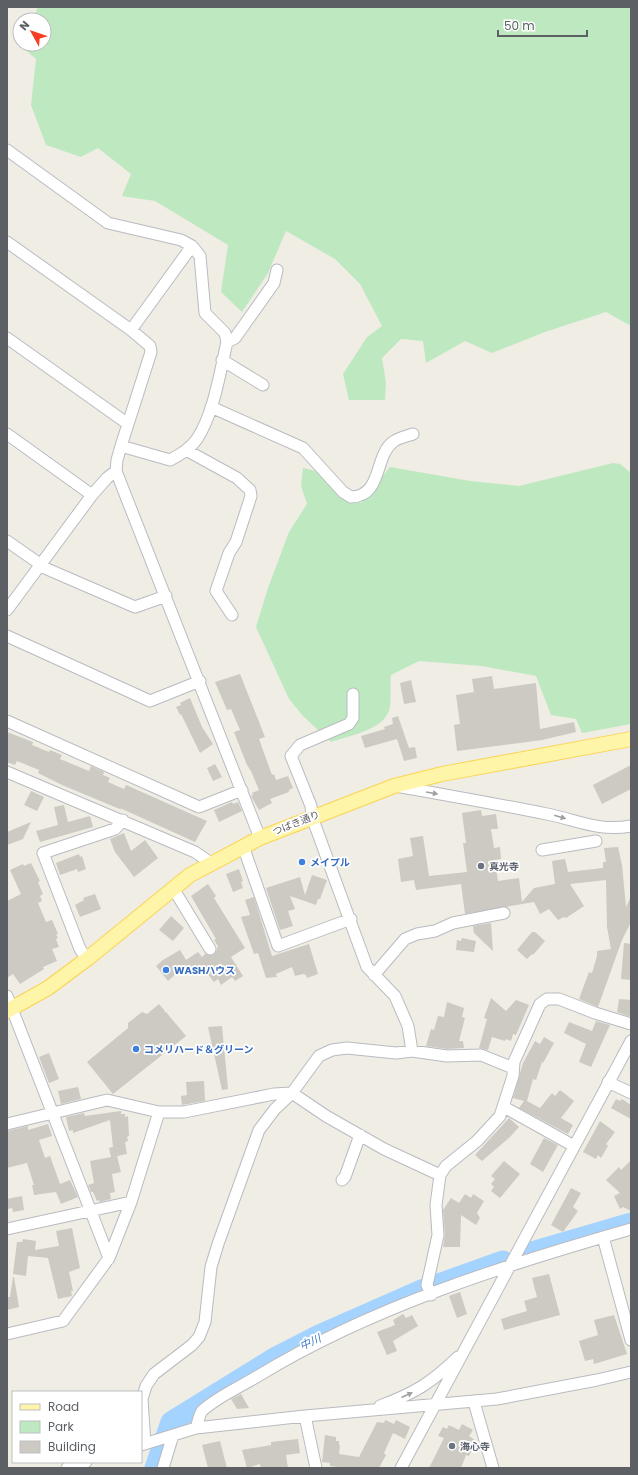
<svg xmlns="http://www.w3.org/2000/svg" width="638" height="1475" viewBox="0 0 638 1475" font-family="Poppins,'Noto Sans JP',sans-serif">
<rect width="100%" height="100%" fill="#efede4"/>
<path fill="#bee9c0" d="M38,7H631V326L606,312L545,332L492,353L465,341L426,363L423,341L401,339L382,358L386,383L385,400H349L343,374L367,337L382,326L360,284L335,259L286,231L268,273L242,312L221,292L228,245L155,201L122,196L131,174L98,148L81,157L46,145L31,105L36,59L21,46L22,44H44V20H32Z
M613,463L620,464L631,473V724L582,733L576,719L551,715L536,676L482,666L419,661L391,675C390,685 391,697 390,707C386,730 350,735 331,742L303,716L289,699L256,627L268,588L289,532L307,504L301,486L303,468L324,473L342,493L361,503L390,467L470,481L519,486Z"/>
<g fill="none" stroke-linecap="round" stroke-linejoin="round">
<path stroke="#a4d3ff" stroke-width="21" d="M528,1253L631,1223
M155,1468L171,1422L276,1357L319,1335L419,1291L503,1261"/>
</g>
<path fill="#cccac3" d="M240,674L265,737L259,739L272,775L274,774L276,780L288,776L293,788L289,790V792L270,799L272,803L259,810L251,796L253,795L252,793L259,790L251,771L247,765L234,732L240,730L231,709L227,710L215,682Z
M492,676L494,689L536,683L540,729L574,722L576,732L542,740L457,751L454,725L460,724L456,695L474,692L472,679Z
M411,680L416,702L404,704L400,683Z
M190,698L202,727L213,744L200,753L181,714L180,715L176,707L181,705L180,703Z
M398,716L409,748L415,747L417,758L404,761L397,739L365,748L361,736L385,729L384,727L393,724L392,718Z
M7,732L33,742L32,745L49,752L50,750L62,755L60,759L89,771L91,766L104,772L103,775L110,778L108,782L124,789L126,785L207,821L195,842L120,808L122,810L62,785L38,773L39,770L17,761L15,765L7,762Z
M215,764L222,777L213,781L207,768Z
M631,765V789L602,804L593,785Z
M31,791L44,797L37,811L24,805Z
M232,802L233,804L238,802L242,811L219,822L214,810Z
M64,805L68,822L90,816L93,827L40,842L36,831L58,825L54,807Z
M481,810L482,816L496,814L498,829H491L494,848L500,847L501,859L495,860L498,881L519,878L522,902L534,888L555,884L552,861L565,859L568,872L603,868V862H606L604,848L618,847L622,865L626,907L631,896V922L622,940L598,1007L579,999L589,972L592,973L597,956V951L611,949L607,927L606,880L570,884L584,906L566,918L564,917L558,920L549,909L540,914L534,902L465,914L461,884L416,890L414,880L401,882L398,859L413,856L410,838L423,836L429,876L467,872L463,843H466L462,813Z
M31,822L23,839L7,845V832Z
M124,833L131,851L145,840L158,858L134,877L115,852L110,839Z
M79,854L80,857L82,856L86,869L78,872L77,869L60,875L56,863Z
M31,863L40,881L38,882L43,894L40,896L42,901L38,903L46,922L52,920L58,934H56L58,938L56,939L59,947L52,949L57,961L43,967L44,969L20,984L13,974L7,978V901L21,894L10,870L23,864L24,866Z
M239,869L243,881L241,882L243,888L233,892L226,874Z
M312,875L327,880L320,899H318L316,905L290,896L295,909L288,911L293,926L280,930L266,888L300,877L305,895Z
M208,884L216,896L214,898L245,948L231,957L243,976L235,981L232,977L221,985L218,979L214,982L203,968L191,975L185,966L168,981L156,966L163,960L180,950L186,960L198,952L202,957L205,954L213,955L216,952L218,946L214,940L216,939L191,896Z
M95,894L101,909L80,917L75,905L84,900L83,898Z
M254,897L272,956L309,944L318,974L307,978L306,975L303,974L295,976L292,967L276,974L277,977L266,978L258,953L254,954L241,917L250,915L245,900Z
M171,916L184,928L173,941L159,930Z
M491,923L493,951L474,933L473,926Z
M532,932H535L545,941L533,955L532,954L527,959L517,950Z
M462,938L476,941L474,952L456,950L457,940L461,941Z
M624,943L631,944V980L621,979Z
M491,998L506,1011L516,1000L529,1005L516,1035L513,1034L511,1041L506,1039L505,1041L492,1037L488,1050L479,1048L487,1019L484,1018Z
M619,999L631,1000V1017L617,1012Z
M447,1002L464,1008L462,1017L465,1018L459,1041H463L464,1048L447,1049L426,1046L431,1029L434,1030L438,1016L444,1017Z
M159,1004L165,1011L164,1012H166L186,1036L113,1094L87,1062L128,1028V1023L142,1012L147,1014Z
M596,1021L610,1025L591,1067L579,1062L586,1044L564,1033L569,1022L592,1031Z
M222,1026L228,1089L222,1090L208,1027Z
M544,1037L554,1043L543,1063L542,1062L536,1080L533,1079L527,1101L540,1108L552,1093L555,1096L560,1090L574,1101L561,1118L573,1125L568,1134L519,1108L524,1101L513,1098L523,1063L535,1041L540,1044Z
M49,1053L59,1079L49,1083L39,1057Z
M204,1081L205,1101L182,1105L181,1096L187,1095L186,1082Z
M78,1087L81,1099L61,1104L58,1091Z
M616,1099L620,1101L622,1099L631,1105V1119L611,1108Z
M121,1111V1114H125V1117L128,1116L129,1136L127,1137L128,1141L125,1142L127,1154L117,1156L121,1172L112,1174L115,1192L110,1193L111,1199L100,1202L99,1200L97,1201L93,1192H91L88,1185L94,1183L90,1161L111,1157L109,1148L113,1147L110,1120L73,1133V1130L69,1131L66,1117L84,1113L85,1116Z
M509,1118L519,1127L510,1137L482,1161L475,1155Z
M600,1121L615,1132L606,1144L608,1146L601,1158L598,1155L596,1159L583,1152Z
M48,1124L52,1136L39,1140L45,1158L50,1156L60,1184L70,1180L78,1197L61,1204L56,1192L34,1195L32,1185H34L27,1163L7,1168V1131L28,1126V1130Z
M544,1138L558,1145L543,1172L530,1164Z
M631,1160V1211L623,1207L620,1209L614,1196L620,1193L606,1180L619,1167L621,1170Z
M504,1161L520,1174L500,1198L491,1191L494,1187L491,1184L495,1179L491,1176Z
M571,1188L581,1193L573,1207L578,1211L563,1232L551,1225Z
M465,1194L471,1198L473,1194L484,1201L477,1213L480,1218L476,1225L461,1215L460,1247H443L445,1235L443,1210L451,1198L459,1203Z
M22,1196L24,1210L13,1212L12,1208L8,1209L7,1199Z
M72,1228L80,1268L69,1272L73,1291H71L72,1296L58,1299L48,1258L28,1256L26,1276L13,1274L17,1242H22L23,1239L36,1241L35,1250L59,1246L56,1231Z
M549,1274L560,1315L504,1330L501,1319L527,1311L524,1301L537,1297L532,1278Z
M13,1277H14L19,1307L7,1310V1297H10Z
M460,1292L467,1314L457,1318L449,1296Z
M403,1314L406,1318L412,1315L418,1326L393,1341L397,1351L387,1355L377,1332L395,1325L393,1320Z
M614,1315L627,1354L594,1364L593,1359L585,1361L579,1341L598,1335L594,1320Z
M241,1394L249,1408L237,1409L231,1399Z
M385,1420L394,1424L396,1420L410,1427L405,1439L393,1433L384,1453L386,1455L379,1468H346L330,1466V1463L322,1462L325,1435L336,1437V1441H339V1445H340L339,1454L359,1457L377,1422L384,1423Z
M462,1424L473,1430L469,1436L476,1441L469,1456L466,1455L461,1468H429L444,1438L438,1436L443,1427L447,1429L449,1425L459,1430Z
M298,1439L300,1453L286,1455L288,1468H261L260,1464L247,1468L242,1450L271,1445V1442Z
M220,1441L227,1468H208L202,1445Z"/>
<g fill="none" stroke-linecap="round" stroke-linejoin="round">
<defs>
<path id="minor" d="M7,150L108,223L181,240L192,246L200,256L205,313L225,333L227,342C220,372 214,413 197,439C190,449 180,455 170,460L121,446
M7,242L131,330L150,346L151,352L121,446L117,460L116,471L260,838
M131,330L192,246
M7,338L128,424
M227,342L235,338L274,283L277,270
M222,360L263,385
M211,407L303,448L343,492L351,497C383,496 374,456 393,442C397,438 407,436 413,434
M7,434L92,495
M186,450L237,478L250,490L251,496L236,542L229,553L216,591L232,615
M7,541L47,569L135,607L166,596
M7,610L92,495L107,478L116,471
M7,636L150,701L200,681
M353,694V718L349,724L300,745L291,756L311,806L312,817L367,967L395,996L408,1026L412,1051
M7,721L199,807L242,790
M7,772L195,852L211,863
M396,786C446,795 497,804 547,814C577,820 599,832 631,826
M243,846L278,946L351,919
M542,850L596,841
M173,888L210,949
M87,959L80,949L43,853L115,829L123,820
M374,975L405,939L417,934L435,931L453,923L504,913
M7,996L109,1258L63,1321L7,1334
M608,1082L631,1093
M504,1107L574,1146
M7,1124L107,1100L159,1112H184L274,1094L292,1093L326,1116L384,1149L440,1175
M342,1180L345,1177L360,1135
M7,1229L131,1202
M603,1237L631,1340
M109,1258L131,1202L159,1112
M431,1295L427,1285L438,1235L436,1205L440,1175L446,1166L477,1141L500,1116L513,1076L514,1062L540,1004L547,999H559L595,1013L631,1024
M474,1402L493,1468
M380,1406C415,1393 431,1383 458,1357
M305,1416L316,1468
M196,1428C198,1423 199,1415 202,1411C217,1397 240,1387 258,1376C371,1307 505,1265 631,1229
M145,1444L142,1399L146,1386L154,1374L192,1345L199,1337L205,1322L211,1267L218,1244L259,1130L275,1109L292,1093L319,1056L332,1050L347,1048L396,1053L412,1051L447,1056L481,1055L513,1068
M141,1445L196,1428L305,1416L497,1399L597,1380L631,1372
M67,1468L86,1462
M163,1468L173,1435
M401,1468L631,1041"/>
<path id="major" d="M7,1011L48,988L87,959L190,875L260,838L394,786L442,774L631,739"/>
</defs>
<use href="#minor" stroke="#b9bbc1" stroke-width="13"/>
<use href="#major" stroke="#fbd451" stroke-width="16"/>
<use href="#minor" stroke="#fff" stroke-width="11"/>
<use href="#major" stroke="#fff5a9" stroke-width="14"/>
</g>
<defs><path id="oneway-solid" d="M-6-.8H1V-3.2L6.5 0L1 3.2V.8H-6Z"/></defs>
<g fill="#9da0a3">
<use href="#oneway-solid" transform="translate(432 793) rotate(10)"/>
<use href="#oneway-solid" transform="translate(560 817) rotate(16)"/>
<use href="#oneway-solid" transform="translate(407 1395) rotate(-24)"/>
</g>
<g fill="#3f7fe0" stroke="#fff" stroke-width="1.5">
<circle cx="302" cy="862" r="4"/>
<circle cx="166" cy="970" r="4"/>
<circle cx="136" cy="1049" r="4"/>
</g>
<g fill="#6b7280" stroke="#fff" stroke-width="1.5">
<circle cx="481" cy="866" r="4"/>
<circle cx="452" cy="1446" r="4"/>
</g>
<g text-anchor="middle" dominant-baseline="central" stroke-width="3.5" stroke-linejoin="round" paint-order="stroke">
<g font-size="10" fill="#5c6065" stroke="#fff">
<text transform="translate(296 823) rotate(-22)">つばき通り</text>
</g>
<g font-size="10" font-weight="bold" fill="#366cbe" stroke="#fff" text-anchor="start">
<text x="310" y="862">メイプル</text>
<text x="174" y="970">WASHハウス</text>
<text x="144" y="1049">コメリハード＆グリーン</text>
</g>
<g font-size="10" font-weight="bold" fill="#5b616d" stroke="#fff" text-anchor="start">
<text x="489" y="866">真光寺</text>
<text x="460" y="1446">海心寺</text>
</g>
<g font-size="11" font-style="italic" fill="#3b77c3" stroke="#fff">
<text transform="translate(310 1342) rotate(-25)">中川</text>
</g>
</g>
<rect width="638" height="1475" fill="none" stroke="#5c6065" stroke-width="16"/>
<rect x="12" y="1391" width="130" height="72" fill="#ffffff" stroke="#bebfc1"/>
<rect x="20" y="1404" width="20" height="6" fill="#fff5a9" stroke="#bebfc1"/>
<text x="48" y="1411" font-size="12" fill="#5c6065">Road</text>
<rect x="20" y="1421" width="20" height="12" fill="#bee9c0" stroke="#bebfc1"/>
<text x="48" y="1431" font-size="12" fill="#5c6065">Park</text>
<rect x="20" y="1441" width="20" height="12" fill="#cccac3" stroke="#bebfc1"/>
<text x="48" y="1451" font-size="12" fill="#5c6065">Building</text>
<g transform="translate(32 32) rotate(310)"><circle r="19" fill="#ffffff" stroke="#bebfc1"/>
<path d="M0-3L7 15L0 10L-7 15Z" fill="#f63e24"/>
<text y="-6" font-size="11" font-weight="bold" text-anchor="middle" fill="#5c6065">N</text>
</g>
<path d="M498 30v6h89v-6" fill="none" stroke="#5c6065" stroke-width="2"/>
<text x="504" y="30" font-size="12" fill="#5c6065" stroke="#ffffff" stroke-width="3" paint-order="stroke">50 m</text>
</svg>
